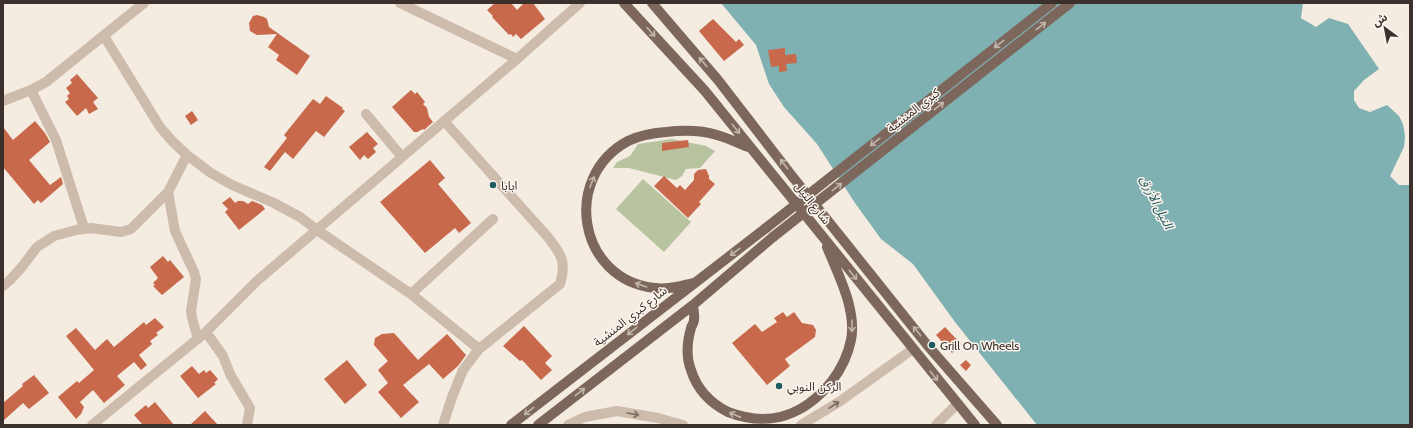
<svg xmlns="http://www.w3.org/2000/svg" width="1413" height="428" viewBox="0 0 1413 428" font-family="Cabin,'Noto Sans Arabic',sans-serif">
<rect width="100%" height="100%" fill="#f4ebe1"/>
<path fill="#b8c4a0" d="M672,139L706,146L715,151L700,168L686,169L682,176L676,180L629,168H613L617,162L630,156L638,144Z
M643,179L691,222L664,252L616,209Z"/>
<path fill="#7fb0b2" d="M721,3H1303L1301,18L1316,27L1329,18L1348,24L1379,69L1364,80L1354,91V100L1359,108L1370,112L1387,105L1399,116L1403,124L1405,136L1404,147L1390,176L1399,185H1410V425H1037L955,322L913,264L881,239L855,203L817,144L784,107L769,84L756,45Z"/>
<path fill="#c8694b" d="M495,3H511L517,10L524,3H533L545,19L521,39L516,34L513,37L511,34L509,35L492,17L493,16L487,10Z
M257,15L264,17L267,19L269,27L310,56L297,75L276,60L279,55L268,47L277,34L257,35L250,31L249,23L253,16Z
M713,19L736,42L739,39L744,45L724,61L699,31Z
M785,48V55L796,54L797,63L786,64L787,71L779,72V66L771,67L768,50Z
M77,74L98,98L93,102L98,109L89,114L86,108L77,116L65,102L69,99L67,96L70,93L66,88L72,83L70,80Z
M411,90L415,94L417,92L425,102L423,104L427,108L429,117L433,122L424,130L423,129L417,132H414L392,107Z
M326,96L343,108L342,109L345,111L324,137L316,131L293,159L285,152L270,171L264,167L287,138L284,135L313,99L320,104Z
M192,111L198,120L191,125L185,116Z
M35,121L45,133L50,142L29,160L50,185L61,177L63,184L41,203L38,200L34,204L3,167V127L13,140Z
M367,132L378,144L373,148L376,152L368,159L364,155L360,160L349,147Z
M688,140L689,147L662,151V143Z
M430,160L445,178L438,184L471,223L459,233L455,228L425,253L380,202Z
M706,169L709,176V179L715,184L699,202L701,204L688,218L654,186L664,176L677,188L680,185L685,190L694,180V174L698,170Z
M230,197L235,203L238,201H243L248,204L252,201L262,205L265,209L239,230L225,212L228,209L222,203Z
M163,256L168,262L170,260L184,277L162,295L153,286L155,285L153,283L158,278L150,267Z
M783,312L787,317L794,312L802,323L813,325L816,330L815,337L785,359L790,366L767,385L732,343L755,324L762,332L777,322L774,318Z
M155,318L164,327L156,333L158,335L150,341L152,344L139,355L147,365L141,370L134,362L117,376L125,385L104,403L93,390L80,402L84,407L81,414L76,419L58,397L77,381L79,383L94,370L66,336L76,328L95,350L107,339L114,347L144,322L146,325Z
M524,326L552,356L545,363L552,370L541,380L522,360L520,361L503,346Z
M945,327L961,344L952,353L936,335Z
M394,333L418,360L447,334L466,355L458,366L443,379L429,364L403,385L419,402L401,418L378,392L388,383L378,370L388,361L374,345L375,338L382,334Z
M347,360L367,385L345,404L324,379Z
M966,360L971,365L966,371L960,365Z
M192,366L199,374L204,370L206,373L210,370L218,379L214,383L216,384L198,398L180,376Z
M34,375L49,393L29,409L23,403L3,421V403L23,386L22,384Z
M155,402L174,425H143L134,415L146,405L148,408Z
M205,411L218,425H190Z"/>
<g fill="none" stroke-linecap="round" stroke-linejoin="round">
<path stroke="#cdbbac" stroke-width="10" d="M400,3L517,59
M104,36L160,127L173,142L187,155L211,173L232,185L274,203L300,217L317,230L411,294L479,349L463,370L452,397L443,425
M31,90L56,140L84,228
M3,101L31,90L46,82L144,3
M366,114L402,157
M444,121L547,236C561,254 567,261 560,284L479,349
M168,192L175,231L194,272L196,279L191,311L192,318L198,339
M3,286L10,280L21,268L37,247L54,236L76,230L91,228L121,232L131,229L168,192L187,155
M411,294L493,219
M206,332L223,356L230,374L250,408L247,425
M92,425L206,332L258,280L517,59L580,3
M936,425L957,404"/>
<path stroke="#cdbbac" stroke-width="10" d="M568,425L585,417L617,411L658,418L683,425
M801,425L839,402L913,349"/>
<path stroke="#7d675c" stroke-width="10" d="M624,3L705,91L975,425
M652,3L718,80L792,176L928,346L997,425
M693,283C680,286 668,290 655,288C578,280 561,177 628,141C640,135 653,133 666,132C683,130 701,130 717,135C728,138 740,144 751,148
M693,305C693,309 695,315 694,320C694,323 692,325 691,328C687,342 686,357 691,370C697,389 710,403 728,412C770,428 805,415 832,381C841,369 848,355 851,340C857,310 838,274 827,247
M511,425L766,228
M538,425L693,305L773,237"/>
<path stroke="#7d675c" stroke-width="10" d="M766,228L1052,3
M773,237L1070,3"/>
</g>
<defs><path id="oneway-shaft" d="M-6 0H5M1.5-3L5.5 0L1.5 3" fill="none" stroke-width="1.6" stroke-linecap="round" stroke-linejoin="round"/></defs>
<g stroke="#c2b5ac">
<use href="#oneway-shaft" transform="translate(1041 26) rotate(-38)"/>
<use href="#oneway-shaft" transform="translate(651 32) rotate(48)"/>
<use href="#oneway-shaft" transform="translate(999 44) rotate(142)"/>
<use href="#oneway-shaft" transform="translate(703 62) rotate(-130)"/>
<use href="#oneway-shaft" transform="translate(939 106) rotate(-38)"/>
<use href="#oneway-shaft" transform="translate(736 129) rotate(51)"/>
<use href="#oneway-shaft" transform="translate(875 142) rotate(142)"/>
<use href="#oneway-shaft" transform="translate(784 164) rotate(-127)"/>
<use href="#oneway-shaft" transform="translate(592 182) rotate(-68)"/>
<use href="#oneway-shaft" transform="translate(837 187) rotate(-38)"/>
<use href="#oneway-shaft" transform="translate(735 252) rotate(143)"/>
<use href="#oneway-shaft" transform="translate(853 275) rotate(51)"/>
<use href="#oneway-shaft" transform="translate(641 285) rotate(-161)"/>
<use href="#oneway-shaft" transform="translate(852 326) rotate(90)"/>
<use href="#oneway-shaft" transform="translate(632 331) rotate(142)"/>
<use href="#oneway-shaft" transform="translate(917 331) rotate(-129)"/>
<use href="#oneway-shaft" transform="translate(934 376) rotate(52)"/>
<use href="#oneway-shaft" transform="translate(580 392) rotate(-38)"/>
<use href="#oneway-shaft" transform="translate(529 411) rotate(142)"/>
<use href="#oneway-shaft" transform="translate(735 415) rotate(-157)"/>
</g>
<g stroke="#7d6f65">
<use href="#oneway-shaft" transform="translate(834 405) rotate(-33)"/>
<use href="#oneway-shaft" transform="translate(633 414) rotate(10)"/>
</g>
<g fill="#1f5a5e" stroke="#fbf5ee" stroke-width="1.5">
<circle cx="493" cy="185" r="4"/>
<circle cx="932" cy="345" r="4"/>
<circle cx="779" cy="386" r="4"/>
</g>
<g text-anchor="middle" dominant-baseline="central" stroke-width="3" stroke-linejoin="round" paint-order="stroke">
<g font-size="12" fill="#3b302b" stroke="#fbf5ee">
<text transform="translate(913 110) rotate(-38)">كبري المنشية</text>
<text transform="translate(813 203) rotate(52)">شارع النيل</text>
<text transform="translate(630 316) rotate(-38)">شارع كبري المنشية</text>
</g>
<g font-size="12" fill="#3b302b" stroke="#fbf5ee" text-anchor="start">
<text x="501" y="185">ابابا</text>
<text x="940" y="345">Grill On Wheels</text>
<text x="787" y="386">الركن النوبي</text>
</g>
<g font-size="13" font-style="italic" fill="#1f5a5e" stroke="#fbf5ee">
<text transform="translate(1157 202) rotate(63)">النيل الأزرق</text>
</g>
</g>
<rect width="1413" height="428" fill="none" stroke="#3b302b" stroke-width="8"/>
<g transform="translate(1385 28) rotate(328)" stroke="#fbf5ee" stroke-width="3" paint-order="stroke">
<path d="M0-3L7 15L0 10L-7 15Z" fill="#3b302b"/>
<text y="-6" font-size="11" font-weight="bold" text-anchor="middle" fill="#3b302b">ش</text>
</g>
</svg>
